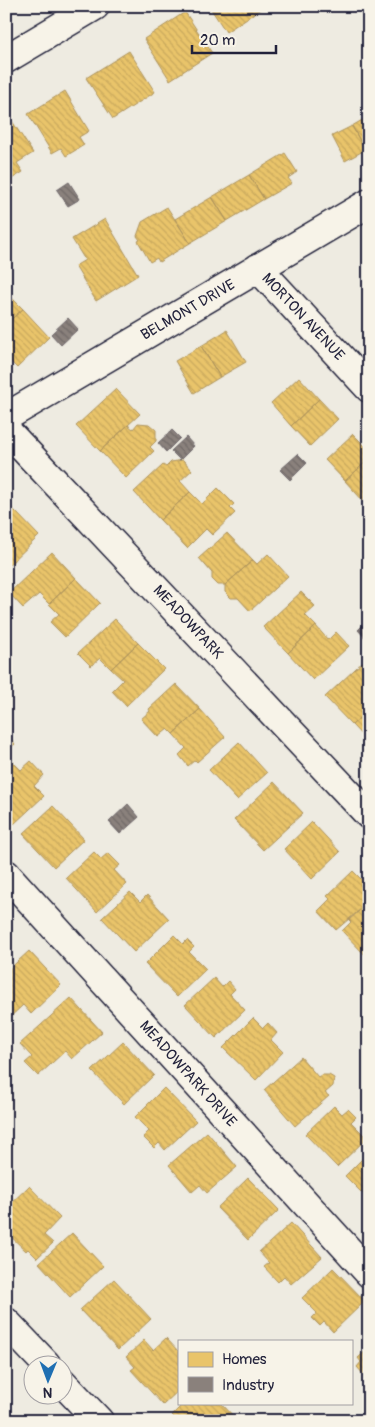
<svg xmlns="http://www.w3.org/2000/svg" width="375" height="1427" viewBox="0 0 375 1427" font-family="Pangolin,sans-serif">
<defs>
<pattern id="homes-back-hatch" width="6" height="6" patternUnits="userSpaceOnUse" patternTransform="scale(1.25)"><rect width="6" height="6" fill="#e9c46a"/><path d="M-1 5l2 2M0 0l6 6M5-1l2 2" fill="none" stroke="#c8a85d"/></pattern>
<pattern id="industry-back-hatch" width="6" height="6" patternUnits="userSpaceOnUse" patternTransform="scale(1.25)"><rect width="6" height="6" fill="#8a817c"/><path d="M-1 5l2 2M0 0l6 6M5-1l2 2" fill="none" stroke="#706967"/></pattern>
</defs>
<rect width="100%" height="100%" fill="#eeebe1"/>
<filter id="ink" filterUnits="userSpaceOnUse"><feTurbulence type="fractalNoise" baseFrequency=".02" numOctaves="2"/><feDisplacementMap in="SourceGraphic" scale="10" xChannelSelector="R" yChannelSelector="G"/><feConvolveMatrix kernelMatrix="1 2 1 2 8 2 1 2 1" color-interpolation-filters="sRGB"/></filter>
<g filter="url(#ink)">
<path fill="url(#homes-back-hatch)" stroke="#ad935c" d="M209,6H265L226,32Z
M185,12L212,53L170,80L144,39Z
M129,51L155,92L113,119L86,78Z
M65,91L89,131L79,137L84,145L66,156L61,148L52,153L28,114Z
M369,116V149L365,150L352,126Z
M12,121L33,153L17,163L23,172L10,180L6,175V125Z
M352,126L365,150L345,161L332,136Z
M285,153L297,172L288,178L292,183L264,199L249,175Z
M249,175L264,199L227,221L212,197Z
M212,197L227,221L190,243L175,219Z
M167,207L190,243L159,262L157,258L150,262L138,241L140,240L137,236L142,222Z
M105,219L138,275L96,301L75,266L85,260L72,239Z
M6,292L23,309L6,324Z
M23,309L49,337L17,368L6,357V324Z
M227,330L246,362L220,377L201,346Z
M201,346L220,377L194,393L175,361Z
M299,377L319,399L291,426L271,403Z
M116,389L140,414L100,451L76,426Z
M319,399L338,419L310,446L291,426Z
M138,423L149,424L156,430V441L150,447L154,451L126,478L100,451L128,425L133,429Z
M353,434L369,450V459L345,481L325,460Z
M369,459V500L365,503L345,481Z
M183,460L192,470L180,481L190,492L160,520L134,492L163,465L166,467L171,462Z
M218,488L234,504L230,508L235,513L212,535L206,529L187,548L160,520L190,492L202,504Z
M6,502L15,511L6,520Z
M15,511L39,536L6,568V520Z
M227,533L253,560L225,585H218L212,579V573L199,558Z
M52,552L76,578L49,604L39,594L23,608L9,593Z
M268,554L288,576L250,611L238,598H231L225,592V585L253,560L257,564Z
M76,578L100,603L65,637L50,622L59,614L49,604Z
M301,592L315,606L305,615L316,626L288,653L263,627Z
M115,619L138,643L111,669L100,658L91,666L78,653Z
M316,626L328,640L336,632L349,646L313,680L288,653Z
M138,643L164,669L126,706L112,691L123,680L111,669Z
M369,656V709L352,725L325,697Z
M176,684L200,709L173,734L168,729L158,737L141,719L150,711L149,709Z
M200,709L225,737L197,762L195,760L188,766L179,755L186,748L173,734Z
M369,709V743L352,725Z
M6,734L15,744L6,752Z
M239,742L267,773L237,800L209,770Z
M12,761L21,770L31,761L44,775L34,786L44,796L14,824L6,816V767Z
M274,782L303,813L263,850L234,820Z
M53,806L84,839L54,867L23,834Z
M312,822L340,852L312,879L284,849Z
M94,852L101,859L108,853L120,865L114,870L127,884L97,912L66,878Z
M353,871L369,887V902L336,930L318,911L330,899L327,896Z
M130,892L140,902L147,895L169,919L134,952L102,918Z
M369,902V954L366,956L342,931L351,922L349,920Z
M174,935L183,944L187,940L194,947L189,952L206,969L177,997L145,964Z
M29,951L61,985L31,1014L23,1005L8,1019L6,1017V972Z
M214,978L222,987L228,981L235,989L230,994L245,1010L216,1038L185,1005Z
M71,998L102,1032L72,1059L65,1051L38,1076L25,1063L32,1057L20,1044Z
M253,1018L263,1028L268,1023L277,1033L271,1040L283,1052L256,1080L223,1048Z
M123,1042L154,1075L124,1104L92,1071Z
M301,1057L318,1077L321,1075H329L334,1078L333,1086L325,1093L329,1096L295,1126L264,1090Z
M164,1088L196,1121L165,1150L159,1143L154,1148L143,1137L149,1131L135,1117Z
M334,1106L342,1114L348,1109L356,1117L351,1122L367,1138L337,1167L305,1134Z
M207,1132L237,1167L207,1193L200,1185L192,1192L169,1165Z
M369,1152V1200L345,1176Z
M248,1178L279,1210L248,1240L217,1208Z
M29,1186L60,1218L44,1235L53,1243L37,1258L28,1249L26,1251L6,1232V1208Z
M291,1223L322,1257L291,1284L284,1276L278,1282L264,1267L269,1263L259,1252Z
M72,1233L103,1266L70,1297L39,1263Z
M333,1268L365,1301L333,1332L324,1322L320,1326L312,1318L317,1313L302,1298Z
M114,1279L151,1319L118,1350L80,1310Z
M166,1338L179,1352V1390L163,1405L131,1370L135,1367L126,1357L144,1340L153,1350Z
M369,1348V1372L365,1376L357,1367L361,1362L358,1358Z
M184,1403H221L238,1421H178L172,1415Z"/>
<path fill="url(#industry-back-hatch)" stroke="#6b6468" d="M69,182L80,199L68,206L57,190Z
M68,318L78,329L61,345L51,334Z
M172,430L180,438L166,452L158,443Z
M186,437L194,446L180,460L171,451Z
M298,454L307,463L290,480L280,470Z
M369,619V639L367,640L358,630Z
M128,804L139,817L120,834L109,822Z"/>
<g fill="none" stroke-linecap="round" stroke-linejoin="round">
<defs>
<path id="minor" d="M6,59L95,6
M258,268L369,388
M6,417L369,203
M6,430L369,815
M6,874L369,1273"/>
<path id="major" d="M6,1322L46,1364
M62,1382L99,1421"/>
</defs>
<use href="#minor" stroke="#22223b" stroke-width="31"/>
<use href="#major" stroke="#22223b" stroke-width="31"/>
<use href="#minor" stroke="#f7f3e8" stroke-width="28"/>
<use href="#major" stroke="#f7f3e8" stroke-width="28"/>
</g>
</g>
<g text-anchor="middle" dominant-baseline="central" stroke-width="5" stroke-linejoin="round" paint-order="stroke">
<g font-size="15" fill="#22223b" stroke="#f7f3e8">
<text transform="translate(188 310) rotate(-30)">BELMONT DRIVE</text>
<text transform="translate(303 317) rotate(47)">MORTON AVENUE</text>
<text transform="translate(188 622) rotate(47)">MEADOWPARK</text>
<text transform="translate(188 1074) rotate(48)">MEADOWPARK DRIVE</text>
</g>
</g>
<rect width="375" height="1427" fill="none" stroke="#f7f3e8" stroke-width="25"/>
<rect x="12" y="12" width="350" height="1402" fill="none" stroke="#22223b" stroke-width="2" filter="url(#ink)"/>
<rect x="178" y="1340" width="175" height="65" fill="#f7f3e8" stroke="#a29fa3"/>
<rect x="188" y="1352" width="25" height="15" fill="#e9c46a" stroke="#a29fa3"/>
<text x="222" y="1364" font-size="15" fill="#22223b">Homes</text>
<rect x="188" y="1377" width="25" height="15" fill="#8a817c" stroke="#a29fa3"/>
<text x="222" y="1390" font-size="15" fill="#22223b">Industry</text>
<g transform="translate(48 1380) rotate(181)"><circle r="24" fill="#f7f3e8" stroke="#a29fa3"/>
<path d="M0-4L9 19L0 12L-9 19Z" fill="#1f6fb2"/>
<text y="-8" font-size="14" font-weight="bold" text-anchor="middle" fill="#22223b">N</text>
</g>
<path d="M192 45v8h84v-8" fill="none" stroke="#22223b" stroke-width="2.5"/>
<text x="200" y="45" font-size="15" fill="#22223b" stroke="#f7f3e8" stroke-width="4" paint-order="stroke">20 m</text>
</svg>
